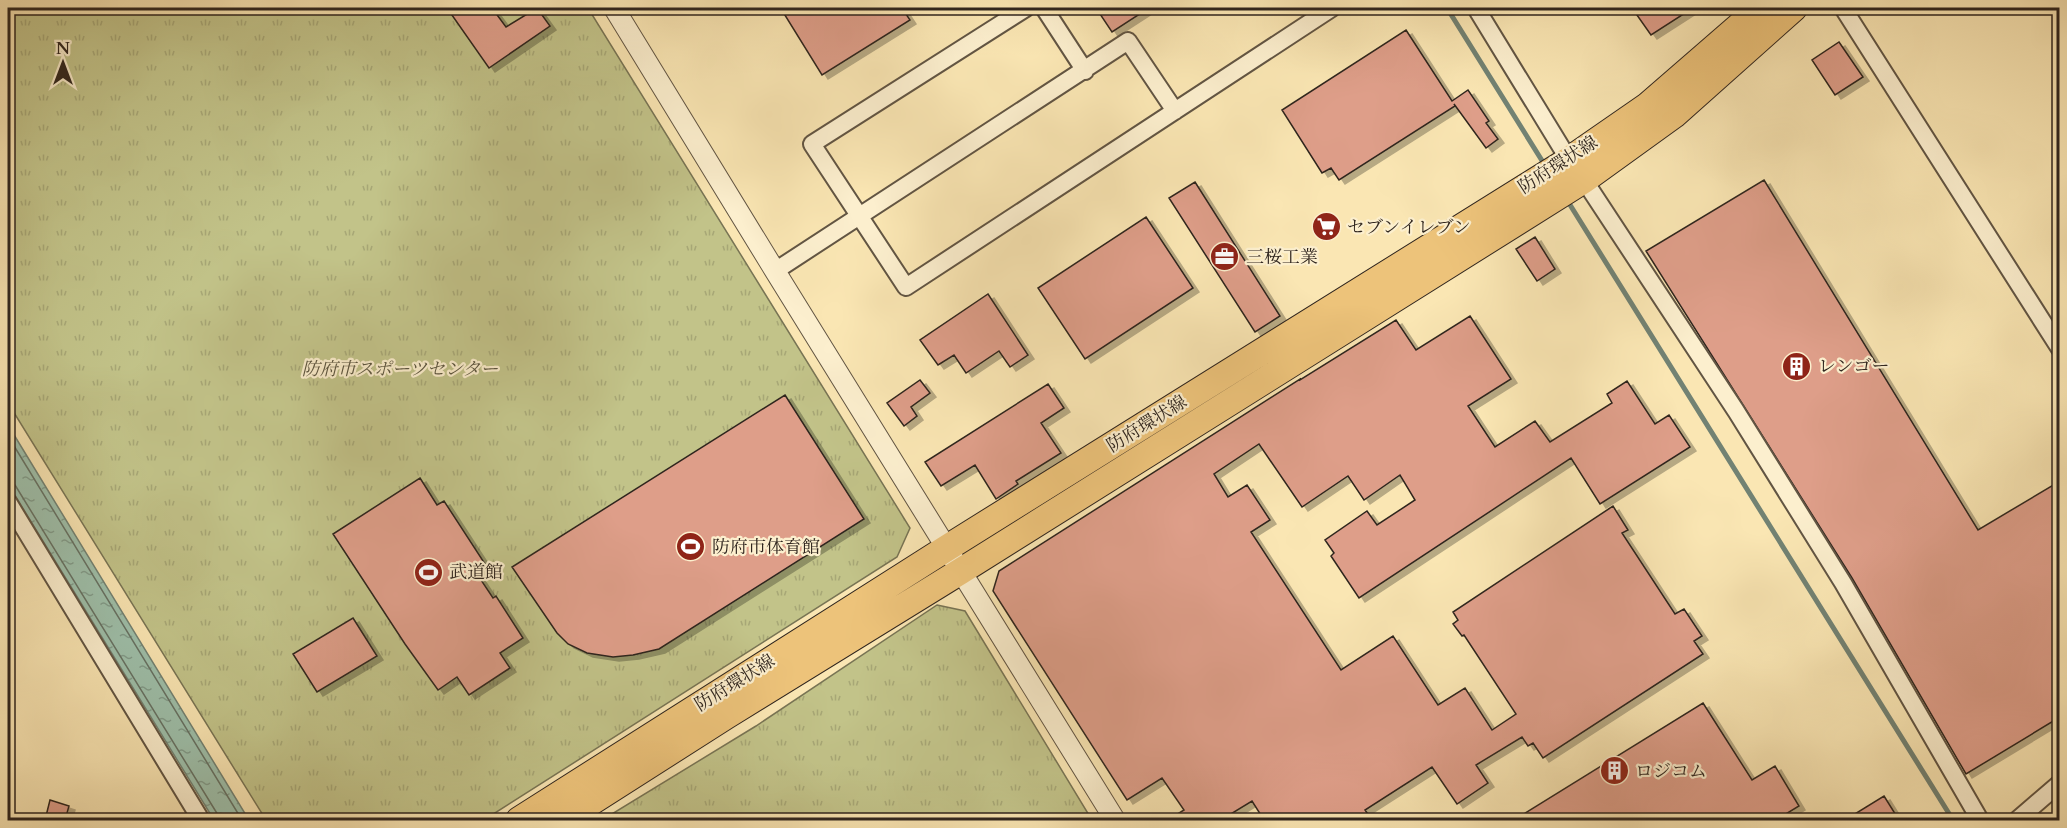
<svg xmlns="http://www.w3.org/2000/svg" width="2067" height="828" viewBox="0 0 2067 828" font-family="Cardo,'Noto Serif JP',serif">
<defs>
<pattern id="park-tufts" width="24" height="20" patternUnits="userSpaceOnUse" patternTransform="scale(1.5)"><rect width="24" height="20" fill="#c2c389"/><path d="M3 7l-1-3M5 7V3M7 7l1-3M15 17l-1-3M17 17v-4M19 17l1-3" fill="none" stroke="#a7a776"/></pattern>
<pattern id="water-ripples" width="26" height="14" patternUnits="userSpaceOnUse" patternTransform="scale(1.5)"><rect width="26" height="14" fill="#9ec0ab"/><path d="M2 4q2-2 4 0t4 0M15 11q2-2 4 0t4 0" fill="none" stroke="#819c8b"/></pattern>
<filter id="shadow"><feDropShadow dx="6" dy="4" stdDeviation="0" flood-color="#0004"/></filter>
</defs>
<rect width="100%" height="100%" fill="#fae6b3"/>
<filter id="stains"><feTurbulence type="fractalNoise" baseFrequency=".00333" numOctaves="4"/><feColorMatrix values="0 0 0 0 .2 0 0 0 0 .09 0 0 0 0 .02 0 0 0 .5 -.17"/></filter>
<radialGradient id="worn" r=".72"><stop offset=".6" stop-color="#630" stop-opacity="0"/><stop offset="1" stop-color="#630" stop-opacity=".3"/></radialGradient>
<path fill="url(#park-tufts)" stroke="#787454" stroke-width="1.5" d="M8,8H588L910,528L897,557L484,820H266L8,403Z
M937,605L965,611L1092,820H602L756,726Z"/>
<path fill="url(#water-ripples)" stroke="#728273" stroke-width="1.5" d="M8,425L249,820H214L8,484Z"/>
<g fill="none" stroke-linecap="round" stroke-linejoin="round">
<path stroke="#667264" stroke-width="1.5" d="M8,436L242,820
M8,482L15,485L218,815L219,820"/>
<path stroke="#728273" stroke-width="5" d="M1447,8L1546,167
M1567,200L1953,820"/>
</g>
<path fill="#de9e89" stroke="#2f251e" stroke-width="1.5" filter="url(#shadow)" d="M447,8H492L506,27L537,8L550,26L489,68Z
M790,8H843L847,13L855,8H902L910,20L822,75L783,12Z
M1096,8H1149L1112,32Z
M1632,8H1693L1651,35Z
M1406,30L1452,101L1468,90L1489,121L1486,123L1498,139L1486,148L1454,104L1455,106L1339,180L1331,168L1322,173L1282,110Z
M1839,42L1863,77L1835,95L1812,60Z
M1764,180L1978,530L2060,481V717L1966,774L1852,578L1646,251Z
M1195,182L1280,316L1255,332L1169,198Z
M1146,217L1193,288L1085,359L1038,288Z
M1535,237L1555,269L1537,281L1516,249Z
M988,294L1028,355L1010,367L999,351L966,373L954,355L938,365L920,340Z
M1470,316L1511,379L1468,406L1495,447L1535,421L1550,442L1612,403L1607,394L1627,381L1655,424L1669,415L1690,447L1600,504L1571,458L1359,598L1331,556L1334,553L1325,540L1367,511L1377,525L1415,500L1400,475L1364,500L1348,476L1302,507L1259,444L1214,474L1228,497L1247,485L1270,520L1251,532L1341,670L1393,636L1438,705L1465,688L1492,730L1516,714L1464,635L1462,636L1453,624L1458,620L1453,612L1613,506L1628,530L1622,533L1675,614L1684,609L1702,636L1694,641L1703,654L1543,758L1533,743L1528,746L1522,737L1476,765L1488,783L1457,804L1432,767L1365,810L1372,820H1264L1252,801L1221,820H1168L1184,810L1162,778L1127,800L993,591L999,571L1300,379V380L1396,320L1416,350Z
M920,380L930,393L911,407L917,416L904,426L887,403Z
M1048,384L1064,408L1041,423L1061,453L1016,481L1018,484L996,499L975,465L941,486L925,462Z
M785,395L864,519L659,649L633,655L613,657L587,653L568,644L557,633L512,567Z
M420,478L437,505L444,501L487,567L477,574L493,598L496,596L523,638L500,653L510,668L469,695L457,677L438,690L405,644L333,534Z
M353,618L377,656L317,692L293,654Z
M1703,703L1752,780L1775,766L1799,806L1776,820H1514Z
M1884,796L1899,820H1845Z
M50,800L69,806L65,820H45Z"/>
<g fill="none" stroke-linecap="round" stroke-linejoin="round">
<defs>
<path id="minor" d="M1026,8L812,144L906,287L1332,8
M1044,8L1085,71
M1476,8L1569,160L1584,180L1736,411L1843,583L1980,820
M1843,8L2060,349
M775,271L1128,41L1175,111
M8,502L201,820
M2017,820L2060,783"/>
<path id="tertiary" d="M614,8L775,271L1115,820"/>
<path id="primary" d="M519,820L947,548L1569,160L1647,106L1760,8
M563,820L726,716L961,571L1584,180L1674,115L1794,8"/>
</defs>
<use href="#minor" stroke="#625543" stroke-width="20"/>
<use href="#tertiary" stroke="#625543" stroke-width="22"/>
<use href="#primary" stroke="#2f251e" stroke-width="28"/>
<use href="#minor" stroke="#fcefce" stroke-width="16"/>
<use href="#tertiary" stroke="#fcefce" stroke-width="20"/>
<use href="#primary" stroke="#edc37a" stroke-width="26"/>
</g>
<defs>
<symbol id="supermarket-disc" viewBox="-11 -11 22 22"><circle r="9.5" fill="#8f2418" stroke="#fcefce"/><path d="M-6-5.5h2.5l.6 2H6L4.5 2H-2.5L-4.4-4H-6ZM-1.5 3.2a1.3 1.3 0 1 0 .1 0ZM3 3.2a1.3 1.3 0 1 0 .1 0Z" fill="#fff"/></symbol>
<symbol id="office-disc" viewBox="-11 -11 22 22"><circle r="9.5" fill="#8f2418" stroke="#fcefce"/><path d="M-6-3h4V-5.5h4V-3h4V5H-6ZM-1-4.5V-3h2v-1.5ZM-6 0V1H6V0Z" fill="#fff"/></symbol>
<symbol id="building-disc" viewBox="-11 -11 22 22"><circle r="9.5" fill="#8f2418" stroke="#fcefce"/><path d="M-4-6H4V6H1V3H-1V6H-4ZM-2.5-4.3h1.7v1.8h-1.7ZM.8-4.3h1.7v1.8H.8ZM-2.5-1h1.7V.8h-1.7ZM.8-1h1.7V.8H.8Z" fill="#fff"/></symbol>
<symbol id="stadium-disc" viewBox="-11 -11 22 22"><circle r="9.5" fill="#8f2418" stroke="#fcefce"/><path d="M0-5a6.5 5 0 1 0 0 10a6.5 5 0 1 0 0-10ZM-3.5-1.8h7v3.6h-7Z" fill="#fff"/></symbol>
</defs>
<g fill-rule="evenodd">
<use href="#supermarket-disc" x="1310" y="210" width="33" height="33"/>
<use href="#office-disc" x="1208" y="240" width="33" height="33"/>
<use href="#building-disc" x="1780" y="350" width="33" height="33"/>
<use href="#stadium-disc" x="674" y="530" width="33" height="33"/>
<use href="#stadium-disc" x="412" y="556" width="33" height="33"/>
<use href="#building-disc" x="1598" y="754" width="33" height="33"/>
</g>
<g text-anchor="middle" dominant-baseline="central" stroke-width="4.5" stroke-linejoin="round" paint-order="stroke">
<g font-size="18" fill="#2f251e" stroke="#fcefce">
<text transform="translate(1558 165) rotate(-33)">防府環状線</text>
<text transform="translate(1147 424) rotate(-32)">防府環状線</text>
<text transform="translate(735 683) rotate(-32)">防府環状線</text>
</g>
<g font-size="18" fill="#2f251e" stroke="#fcefce" text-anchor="start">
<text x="1347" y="227">セブンイレブン</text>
<text x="1246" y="257">三桜工業</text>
<text x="1818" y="366">レンゴー</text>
<text x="712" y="547">防府市体育館</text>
<text x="449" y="572">武道館</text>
<text x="1635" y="771">ロジコム</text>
</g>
<g font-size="18" font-style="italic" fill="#5b543e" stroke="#fcefce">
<text x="400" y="369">防府市スポーツセンター</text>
</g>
</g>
<rect width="2067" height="828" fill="none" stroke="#fae6b3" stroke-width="30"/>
<rect x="9" y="9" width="2049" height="810" fill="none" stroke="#2f251e" stroke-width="3"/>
<rect x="15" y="15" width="2037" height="798" fill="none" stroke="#2f251e" stroke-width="1.5"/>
<g transform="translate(63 63)" stroke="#fcefce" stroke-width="4.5" paint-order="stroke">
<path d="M0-4.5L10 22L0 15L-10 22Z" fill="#2f251e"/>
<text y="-9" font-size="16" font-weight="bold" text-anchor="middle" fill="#2f251e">N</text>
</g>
<rect width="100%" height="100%" filter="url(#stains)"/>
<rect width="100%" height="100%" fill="url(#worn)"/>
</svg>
